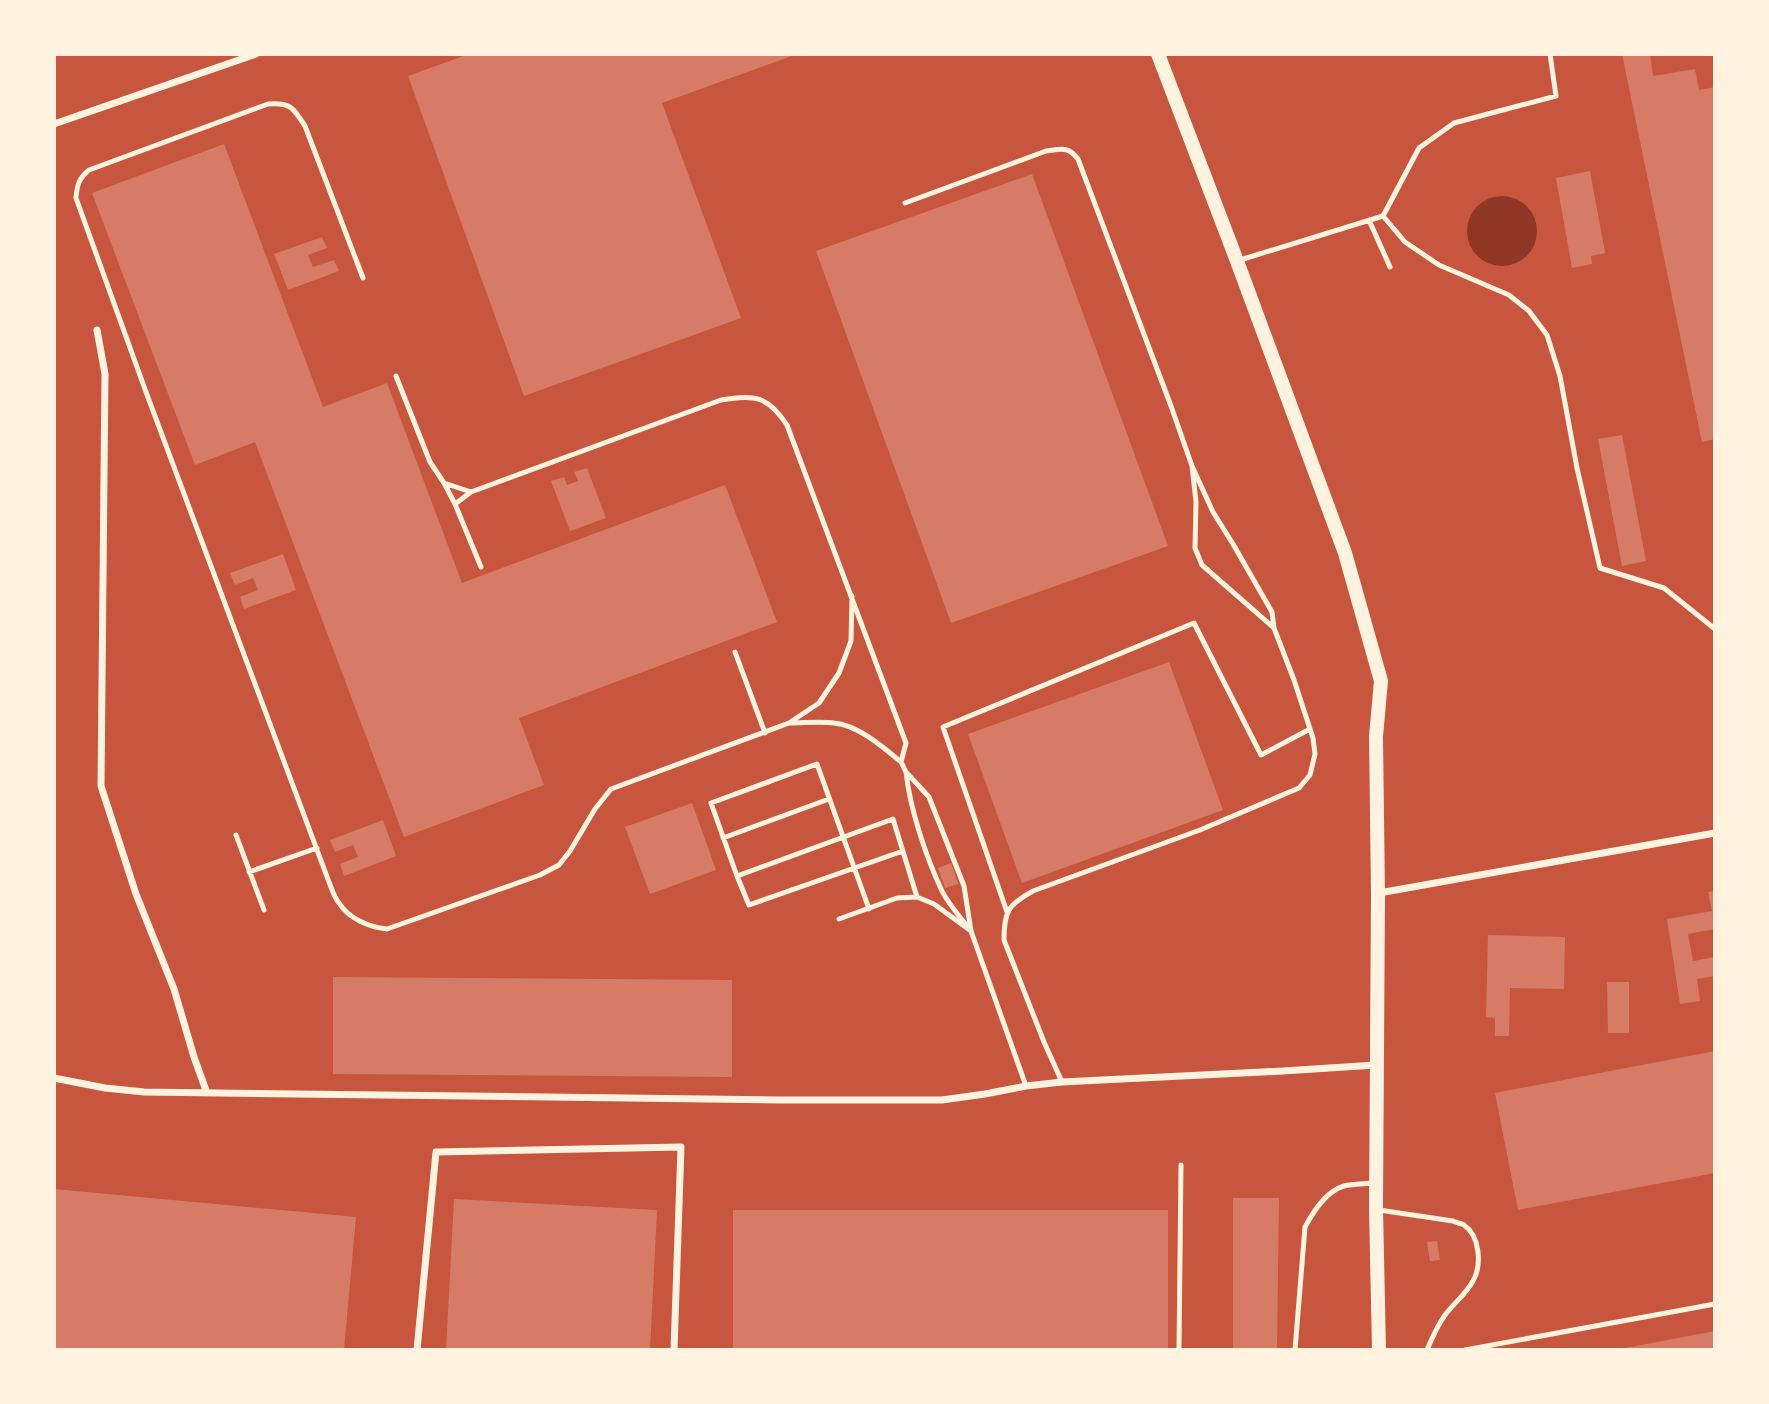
<svg xmlns="http://www.w3.org/2000/svg" width="1769" height="1404" viewBox="0 0 1769 1404" font-family="'Roboto Serif',serif">
<rect width="100%" height="100%" fill="#c8553d"/>
<path fill="#8f3625" d="M1467 231a35 35 0 1 1 70 0a35 35 0 1 1-70 0Z"/>
<path fill="#d67c66" d="M469,54H797L662,103L741,318L524,396L408,76Z
M1622,54H1650L1653,76L1695,69L1699,90L1715,87V439L1702,442Z
M224,144L323,407L387,383L462,583L725,485L777,622L519,718L544,785L404,837L255,442L195,465L92,193Z
M1590,171L1605,253L1591,256L1592,264L1572,268L1556,178Z
M1032,174L1168,546L951,623L816,251Z
M322,237L327,248L308,255L313,267L334,260L339,271L288,290L274,254Z
M1622,435L1646,561L1622,566L1598,439Z
M587,468L606,518L570,531L551,481L564,477L567,485L578,481L574,472Z
M283,554L296,590L244,609L240,597L258,590L253,578L235,585L230,573Z
M1169,662L1223,810L1022,883L968,734Z
M692,803L716,870L650,894L625,827Z
M383,820L396,856L344,876L340,864L358,857L353,845L335,852L330,840Z
M951,863L958,884L945,888L938,868Z
M1715,891V929L1688,934L1693,961L1715,957V976L1697,979L1700,1001L1680,1004L1667,919L1712,911L1708,892Z
M1488,935L1565,937L1564,989L1510,988L1509,1036H1495V1018L1486,1017Z
M333,977L732,980V1077L333,1074Z
M1607,982H1629V1033H1608Z
M1715,1051V1173L1518,1210L1495,1093Z
M54,1189L356,1217L344,1350H54Z
M1233,1198H1279L1277,1350H1233Z
M454,1199L657,1210L650,1350H446Z
M733,1210H1168V1350H733Z
M1437,1241L1440,1260L1430,1261L1427,1242Z
M1715,1331V1350H1625V1348Z"/>
<g fill="none" stroke-linecap="round" stroke-linejoin="round">
<path stroke="#fff3e0" stroke-width="5" d="M905,203L1046,151C1062,149 1068,146 1078,159L1171,406L1192,466L1213,512L1233,544L1272,612L1274,628L1202,565L1195,548L1196,502L1192,466
M1383,216L1419,148L1454,123L1556,96L1550,54
M1369,220L1390,267
M1240,260L1383,216L1405,242L1439,265L1509,295L1529,311L1547,335L1560,376L1577,468L1600,568L1664,588L1715,629
M363,278L305,126C293,107 290,102 268,104L89,170C79,178 77,185 76,198L146,392L329,882C332,889 334,897 339,903C349,919 369,927 387,929L540,875L559,865L570,851L595,809L611,789L789,723L819,703L839,673L851,641L852,596
M396,376L430,462L444,483L471,492L721,400C754,394 768,396 787,425L906,743L901,762L906,772L929,797L964,886L971,931C961,918 949,905 942,891C926,857 910,809 906,772
M444,483L455,504L481,567
M455,504L471,492
M735,652L765,733
M790,723C804,723 820,721 834,723C858,725 883,747 901,762
M236,835L264,910
M723,838L829,799
M903,851L749,905L737,876L893,819L917,897
M249,872L317,848
M737,876L711,803L817,764L869,909
M1007,912L943,727L1194,623L1261,755L1310,729
M839,919L897,898L917,897L934,904L971,931L1026,1086
M1062,1082L1044,1042L1004,940C1004,911 1008,905 1033,891L1200,830L1299,788L1310,775L1315,754L1313,738L1294,680L1274,628
M1379,1210L1453,1221C1454,1222 1463,1224 1464,1225C1480,1236 1482,1265 1473,1281C1466,1294 1454,1303 1445,1315C1437,1326 1432,1338 1427,1350
M1179,1350L1181,1165
M1295,1350L1305,1227C1313,1212 1326,1191 1344,1186C1353,1184 1364,1184 1373,1183
M1465,1350L1715,1304"/>
<path stroke="#fff3e0" stroke-width="7" d="M54,124L256,54
M97,330L105,374L101,786L136,894L174,989L194,1057L207,1093
M1379,893L1715,833
M54,1078L105,1088L144,1092L780,1100H942L985,1094L1026,1086L1062,1082L1283,1071L1376,1065
M417,1350L436,1152L681,1147L674,1350"/>
<path stroke="#fff3e0" stroke-width="14" d="M1158,54L1237,261L1345,553L1381,681L1376,736L1378,894L1376,1209L1379,1350"/>
</g>
<rect width="1769" height="1404" fill="none" stroke="#fff3e0" stroke-width="112"/>
</svg>
